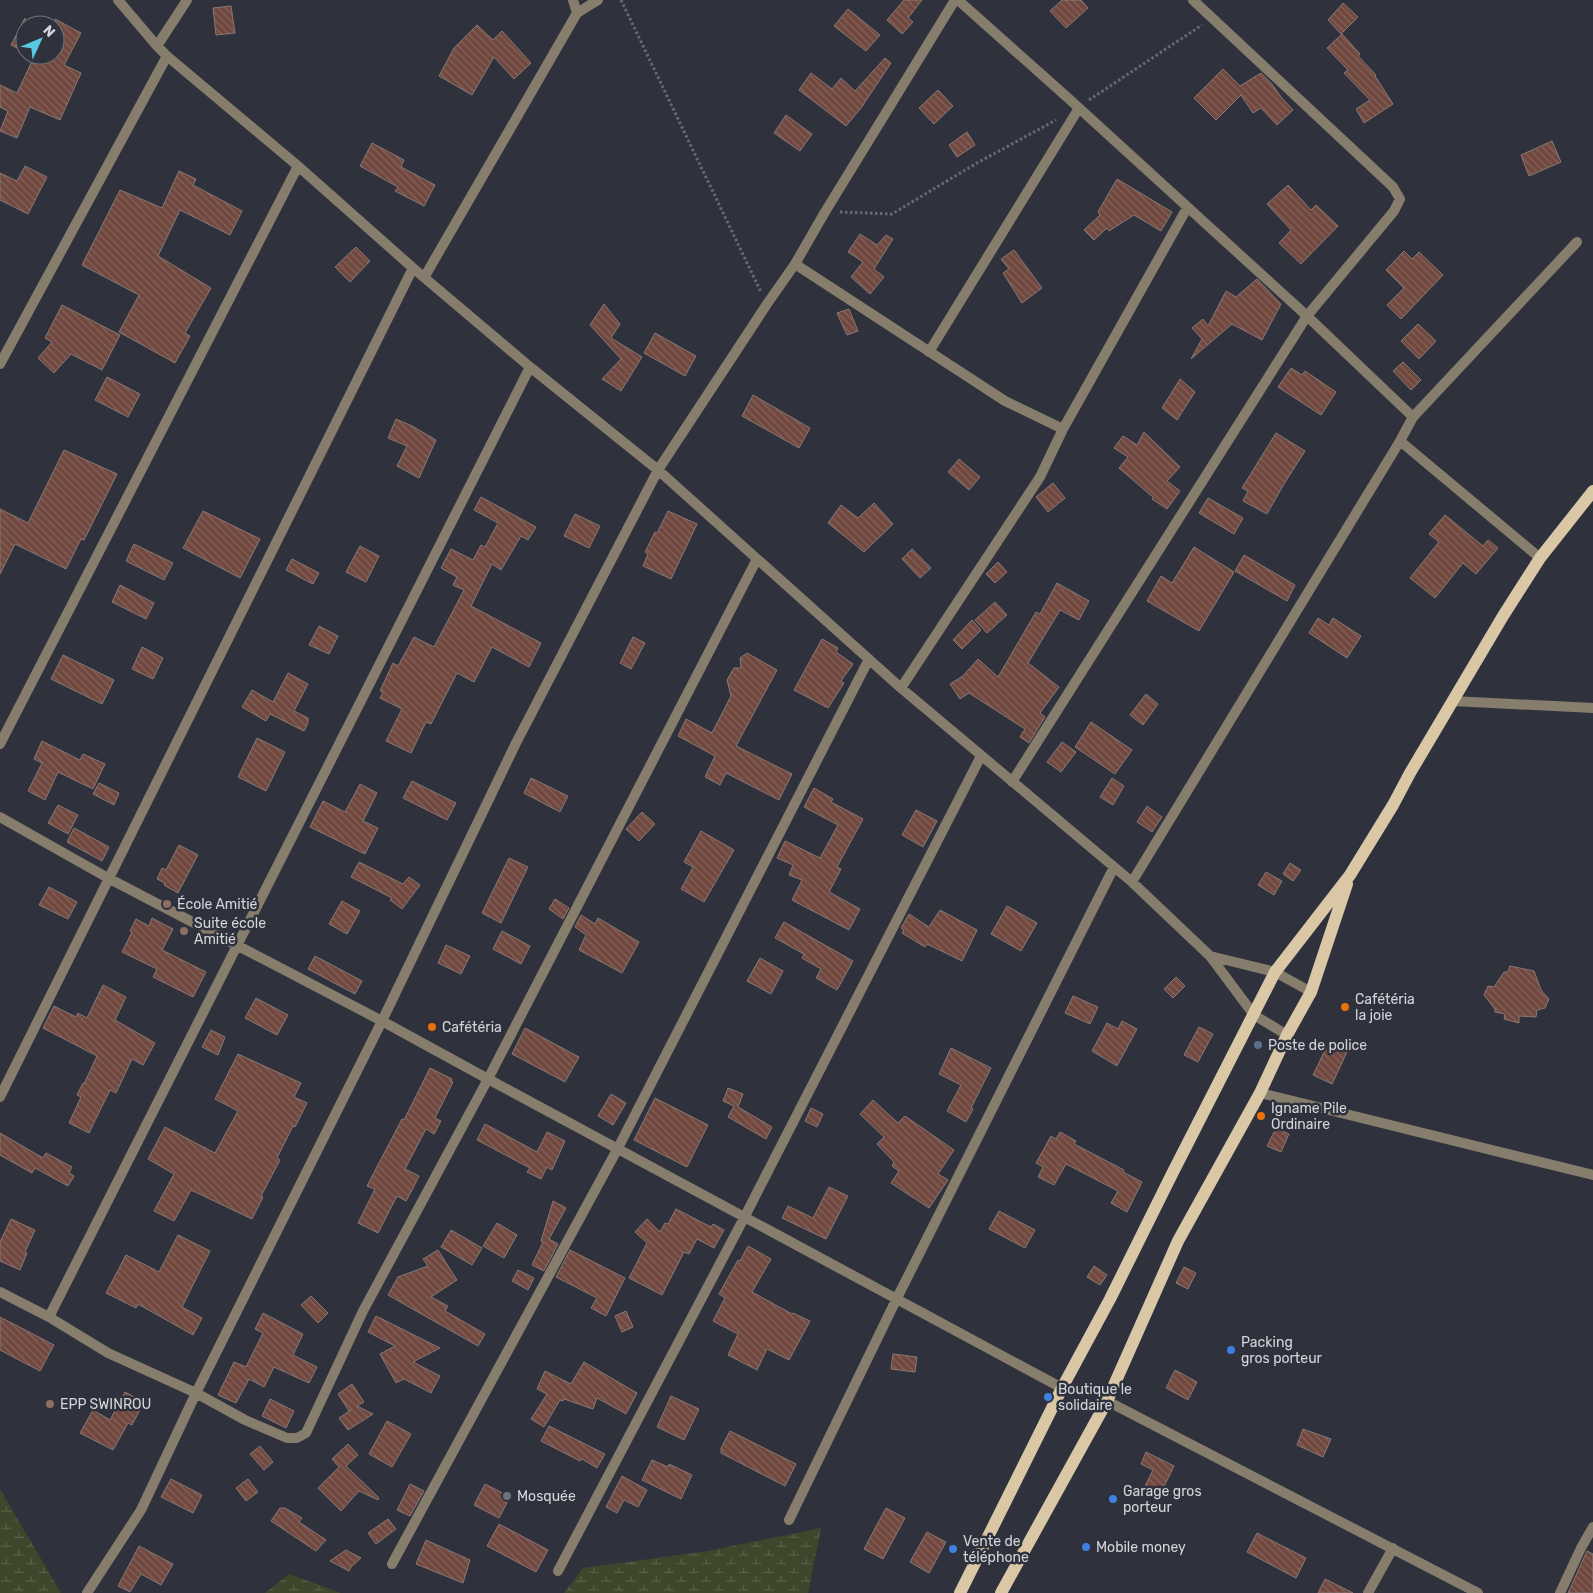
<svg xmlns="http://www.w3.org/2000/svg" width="1593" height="1593" viewBox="0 0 1593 1593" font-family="Rubik,sans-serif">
<defs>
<pattern id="wetland-marsh" width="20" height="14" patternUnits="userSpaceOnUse" patternTransform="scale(1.25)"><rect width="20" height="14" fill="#3d472b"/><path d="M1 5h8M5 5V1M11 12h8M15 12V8" fill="none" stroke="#586149"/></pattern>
<pattern id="building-back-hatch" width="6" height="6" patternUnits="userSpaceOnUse" patternTransform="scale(1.25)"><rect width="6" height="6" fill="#71483f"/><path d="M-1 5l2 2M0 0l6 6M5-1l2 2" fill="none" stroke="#84625a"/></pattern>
</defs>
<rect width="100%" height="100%" fill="#2f323c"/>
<path fill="url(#wetland-marsh)" d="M0,1489L61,1593H0Z
M821,1528L808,1593H564L583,1568L708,1551Z
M289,1574L341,1593H265Z"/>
<path fill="url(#building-back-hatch)" stroke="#877976" d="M904,0H922L908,18L913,22L902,34L887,20Z
M1062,0H1081L1088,8L1066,28L1050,11Z
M1343,3L1358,17L1341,34L1328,20Z
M231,6L235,33L216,35L213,8Z
M848,9L880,35L866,51L834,26Z
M25,18V52L11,45Z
M55,19L81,33L64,65L81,73L60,120L30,107L17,138L0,131L8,111L0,107V85L17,93L35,55H55Z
M477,25L493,40L502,31L531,63L514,79L494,57L472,95L439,76L454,48Z
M1342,34L1360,54L1358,56L1376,75L1375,76L1393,104L1364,123L1356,109L1370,100L1344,73L1348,70L1327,48Z
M885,58L891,63L861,108L846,126L799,90L811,73L832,89L841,78L855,91Z
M1223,69L1240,86L1261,73L1272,84L1281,97L1293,110L1277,125L1261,108L1253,113L1241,95L1216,120L1194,98Z
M938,90L953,106L934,124L919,108Z
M786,115L812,134L800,151L774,133Z
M967,132L975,145L957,157L949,145Z
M1552,141L1561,162L1529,176L1521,155Z
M372,143L404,160L401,167L435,185L424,206L395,191L398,187L360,166Z
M25,166L47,177L28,214L0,200V173L17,181Z
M179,171L196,179L193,185L242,211L230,235L180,210L158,256L211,288L185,333L190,336L175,363L119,332L139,295L82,265L120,190L162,208Z
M1117,179L1172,212L1161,231L1134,215L1109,231L1107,228L1094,240L1084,230L1100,215L1098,212Z
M1288,185L1311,210L1316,205L1338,226L1301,264L1279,243L1291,230L1267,204Z
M860,234L877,245L886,235L893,239L874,269L884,277L870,294L851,277L863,262L848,252Z
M356,247L370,261L350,282L335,267Z
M1014,250L1042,288L1022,303L1003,273L1009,269L1001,259Z
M1404,251L1412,259L1419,252L1443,275L1401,319L1387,305L1404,288L1386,270Z
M1257,279L1281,304L1262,340L1232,324L1191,359L1202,339L1192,328L1203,319L1208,326L1226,291L1236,297Z
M604,304L620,324L611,338L642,357L621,391L602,379L621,359L590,325Z
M62,305L120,335L102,370L71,354L54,373L38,358L52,342L45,338Z
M849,309L858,331L847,335L837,313Z
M1418,324L1436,341L1419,359L1401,341Z
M655,333L696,356L685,376L644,353Z
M1403,362L1421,380L1411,390L1393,371Z
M1291,368L1302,375L1305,371L1336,392L1321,415L1278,387Z
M107,377L140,394L128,417L95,400Z
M1180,379L1195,392L1177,420L1162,408Z
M753,395L810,428L799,448L742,416Z
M396,419L412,426L436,440L419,478L397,466L407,446L388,438Z
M1144,432L1180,467L1167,481L1180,491L1167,509L1152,499L1154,498L1119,468L1128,457L1114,448L1123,436L1137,445Z
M1276,433L1305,451L1284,484L1267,514L1243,501L1248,491L1242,488Z
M64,450L117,474L84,540L81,539L66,569L15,544L0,574V509L28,523Z
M959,459L980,477L969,490L948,472Z
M1053,483L1065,498L1048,512L1036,497Z
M481,497L536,527L528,540L521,536L501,570L492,564L471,606L541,643L529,667L492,647L474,682L457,673L431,724L426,722L411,753L386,741L402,709L380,698L383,692L380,691L393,663L398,666L414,637L434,647L464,590L453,585L457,577L441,568L451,549L473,560L481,545L485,547L498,523L474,510Z
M1208,498L1243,518L1234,534L1199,513Z
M874,503L893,524L864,552L828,523L841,505L858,518Z
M203,511L260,539L240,578L183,548Z
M668,511L697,524L671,579L643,566L648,554L645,552L655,532L657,533Z
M575,514L600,526L589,548L564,536Z
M1445,515L1483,546L1488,540L1498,548L1476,574L1463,563L1435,598L1410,578L1439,542L1429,534Z
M134,544L173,563L164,580L126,561Z
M360,546L379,556L366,582L346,572Z
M1194,547L1234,572L1199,631L1147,601L1161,576L1172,583Z
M912,549L931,568L920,578L902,559Z
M1244,555L1295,585L1287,601L1235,571Z
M292,559L319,573L313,584L286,570Z
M998,562L1007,572L995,583L986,574Z
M1057,583L1089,601L1079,620L1060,610L1028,663L1059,687L1040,713L1045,717L1029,743L1020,737L1025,729L969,693L960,699L950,684L963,676L978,659L998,677L1036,612L1040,614Z
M120,585L154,603L146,619L112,602Z
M995,602L1007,615L987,633L975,620Z
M1318,618L1329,625L1333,618L1361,636L1347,658L1309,633Z
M972,620L981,630L962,649L953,640Z
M319,626L338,636L329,654L309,645Z
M633,637L645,643L631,669L620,663Z
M822,639L838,648L836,652L853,664L841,681L844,683L828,708L794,690Z
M142,647L163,658L153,679L132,669Z
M747,653L777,670L736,746L792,774L779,800L726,773L720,785L705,777L715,756L678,736L686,719L712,733L731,696L727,680L734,668H741L740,658Z
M63,655L114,680L102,704L51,679Z
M288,673L308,684L294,711L308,718V723L304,731L270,714L266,721L242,707L252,690L273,702Z
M1146,694L1158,704L1143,725L1130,715Z
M1091,722L1132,750L1115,774L1075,747Z
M257,738L285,752L266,791L238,777Z
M42,741L80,760L83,754L105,764L93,789L58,772L45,800L28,791L42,763L34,759Z
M1062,742L1076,752L1061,772L1047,762Z
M531,778L568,796L560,812L524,793Z
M1112,778L1124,786L1113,805L1100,797Z
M412,781L456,803L447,820L403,798Z
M99,783L119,793L114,805L93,794Z
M360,784L377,793L363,821L378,828L365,854L310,827L323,801L345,812Z
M814,788L833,799L831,802L863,819L837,867L841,869L829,892L860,909L849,930L792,900L802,880L789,875L793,865L777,858L785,841L820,858L838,825L804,807Z
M58,805L78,815L68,834L48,823Z
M1147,806L1162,817L1152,832L1137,822Z
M916,810L937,821L923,847L902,835Z
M642,812L655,824L639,841L626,829Z
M74,828L109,847L102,861L67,842Z
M701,831L734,850L704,902L681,889L693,867L684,862Z
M179,845L198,855L178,893L164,885L165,883L157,879L162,868L166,870Z
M509,858L528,867L501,923L482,913Z
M359,862L403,884L409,877L420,885L402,909L390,900L392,898L351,877Z
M1290,863L1301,870L1293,881L1283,874Z
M1266,872L1282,881L1274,895L1258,885Z
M49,887L77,902L68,919L39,905Z
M555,899L569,908L563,919L549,909Z
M342,901L360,911L347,934L329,924Z
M1007,906L1037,923L1021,951L991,934Z
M940,910L977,930L962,961L927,944L925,947L902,933L904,930L901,928L909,914L929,927Z
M581,915L595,924L598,918L639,942L622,973L579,950L586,935L575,927Z
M152,918L173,929L162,950L206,972L193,997L153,977L157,969L122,952L132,932L130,931L136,919L149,926Z
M784,922L853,961L837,990L816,978L821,969L802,958L804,954L775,938Z
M502,931L530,946L521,964L493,949Z
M446,945L470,956L461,974L438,963Z
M315,956L362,981L355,994L308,969Z
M760,958L783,971L771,994L747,981Z
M1510,966L1534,971L1541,990L1549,999L1545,1008L1537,1010L1536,1017L1519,1016V1023L1504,1019L1505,1014L1495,1012V1009L1484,995L1488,986L1494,987L1504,972H1508Z
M1176,977L1185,986L1173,998L1164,989Z
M103,985L126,997L115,1020L155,1043L143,1065L132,1059L116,1093L110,1090L89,1133L69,1123L81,1097L77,1095L83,1083L84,1084L97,1056L43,1028L54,1006L76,1017L78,1013L87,1018Z
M1073,996L1098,1007L1090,1024L1065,1013Z
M256,998L288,1015L277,1035L245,1018Z
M1122,1021L1137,1029L1117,1066L1092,1051L1107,1023L1118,1029Z
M1199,1027L1213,1034L1198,1062L1184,1055Z
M525,1028L579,1057L565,1082L512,1054Z
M211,1030L225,1037L218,1055L202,1047Z
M1329,1042L1347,1052L1332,1084L1313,1075Z
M951,1048L991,1068L971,1108L973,1109L966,1122L947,1111L961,1085L939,1074Z
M238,1054L301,1083L294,1097L307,1103L295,1127L293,1126L277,1158L280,1160L261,1196L263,1197L252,1219L191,1190L174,1221L154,1211L174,1174L148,1159L165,1127L215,1153L238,1111L215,1099Z
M430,1068L452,1079L451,1081L453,1082L435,1118L441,1121L434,1134L426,1129L405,1169L419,1176L412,1190L406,1201L397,1196L378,1233L358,1223L375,1189L367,1186L402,1119L404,1120Z
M728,1088L743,1094L738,1107L772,1127L766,1139L728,1117L734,1106L723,1101Z
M611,1094L626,1103L613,1125L598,1116Z
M655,1098L708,1125L687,1167L634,1140Z
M873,1100L898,1123L905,1116L954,1150L938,1174L948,1180L929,1208L891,1183L899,1171L892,1166L894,1162L877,1144L884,1137L860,1114Z
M811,1108L823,1114L817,1127L805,1121Z
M485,1124L537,1152L547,1132L565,1141L552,1170L547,1167L541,1179L527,1172L530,1168L477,1140Z
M1276,1128L1289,1134L1281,1152L1267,1146Z
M1060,1132L1076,1141L1074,1144L1124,1170L1123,1172L1142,1182L1127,1212L1111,1203L1118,1191L1066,1164L1054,1185L1038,1177L1043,1167L1036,1163L1051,1136L1056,1139Z
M0,1133L43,1158L46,1153L72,1167L69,1173L74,1176L68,1186L35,1168L32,1173L0,1155Z
M829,1187L848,1196L826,1239L782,1218L788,1206L813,1218Z
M553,1201L566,1208L549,1239L558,1244L544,1271L532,1265L543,1242L541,1241Z
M676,1209L711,1227L713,1224L724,1230L714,1248L697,1239L689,1254L684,1252L662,1295L629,1278L647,1243L635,1232L647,1219L660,1232L665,1223L668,1224Z
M999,1211L1035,1230L1025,1248L989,1229Z
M11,1219L35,1230L25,1252L27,1253L20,1270L0,1261V1242Z
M497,1223L517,1235L504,1258L483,1246Z
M451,1230L482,1248L472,1265L441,1247Z
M178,1235L210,1251L182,1307L202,1318L193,1335L138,1304L136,1308L106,1293L126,1255L159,1272Z
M748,1246L771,1259L752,1292L792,1314L793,1313L810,1321L789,1360L767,1349L757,1370L728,1355L738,1334L713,1321L725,1298L719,1294L738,1260L740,1261Z
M438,1250L457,1280L431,1297L448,1306L445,1311L485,1334L478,1346L388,1295L398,1277L428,1266L423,1259Z
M570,1250L625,1278L606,1316L591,1308L597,1298L556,1277Z
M1094,1266L1107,1275L1100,1285L1087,1277Z
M1184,1267L1196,1273L1188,1289L1176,1283Z
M518,1270L534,1278L528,1290L512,1281Z
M311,1296L328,1313L318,1323L301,1305Z
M626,1311L633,1327L622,1332L615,1316Z
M263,1313L303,1334L293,1355L317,1367L309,1383L274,1367L264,1387L249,1379L236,1403L218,1395L234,1362L246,1367L263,1333L255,1329Z
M376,1316L440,1348L413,1362L440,1376L431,1393L404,1379L396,1383L380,1354L395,1346L368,1332Z
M0,1317L54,1345L40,1371L0,1350Z
M893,1354L917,1357L915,1372L891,1369Z
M584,1362L637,1393L626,1414L597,1398L593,1409L564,1399L563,1401L560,1400L544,1427L531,1419L547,1394L537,1389L545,1371L571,1384Z
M1175,1370L1197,1382L1188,1400L1166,1388Z
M352,1384L364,1402L357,1406L373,1414L348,1430L339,1418L351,1410L349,1411L338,1394Z
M125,1392L144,1402L132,1425L128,1423L113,1450L80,1433L93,1410L110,1420Z
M671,1396L699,1409L684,1440L657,1427Z
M270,1399L294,1411L286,1428L262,1416Z
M387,1421L411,1434L392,1467L369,1454Z
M549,1426L605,1454L597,1468L582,1459L580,1461L541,1441Z
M1303,1429L1331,1439L1323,1457L1297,1445Z
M730,1431L796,1464L785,1486L721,1453V1448Z
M348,1444L358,1455L346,1466L379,1498L378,1500L359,1491L341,1511L318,1488L339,1467L332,1459Z
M260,1446L273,1462L264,1470L250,1454Z
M1146,1452L1174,1466L1159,1497L1143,1490L1153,1470L1141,1464Z
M652,1460L668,1467L669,1464L692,1475L681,1499L642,1480Z
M622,1476L647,1490L638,1507L624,1500L617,1513L606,1507Z
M171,1479L202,1495L193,1513L161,1497Z
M248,1479L258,1492L246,1501L236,1488Z
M410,1484L424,1491L410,1516L397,1510Z
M485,1484L510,1497L499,1518L474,1505Z
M280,1508H285L302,1518L299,1522L326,1540L316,1551L271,1521Z
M886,1508L905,1518L883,1559L864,1549Z
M388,1519L396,1529L376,1544L368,1533Z
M499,1524L548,1550L536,1572L487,1546Z
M927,1532L946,1542L929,1573L910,1562Z
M1257,1533L1306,1558L1296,1578L1247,1552Z
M426,1540L470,1560L463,1583L416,1564Z
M139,1546L173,1564L161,1585L141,1574L130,1592L118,1586Z
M346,1550L361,1558L351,1567L349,1571L330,1561Z
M1587,1551L1593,1554V1593H1568Z
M1325,1579L1353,1593H1318Z"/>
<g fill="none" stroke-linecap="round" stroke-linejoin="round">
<path stroke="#676a73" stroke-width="3" stroke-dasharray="2.5 2.5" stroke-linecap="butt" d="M621,0L761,292
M1089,100L1202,25
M840,212L892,214L977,163L1056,120"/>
<path stroke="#867d6d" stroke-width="10" d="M118,0L157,46L167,56L298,166L413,268L530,367L658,470L901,688L1132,882L1210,956L1254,1015L1287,1035
M573,0L577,13
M958,0L1068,98L1307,316L1413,417
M157,46L187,0
M795,264L1005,401L1063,429
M425,276L577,13L598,0
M929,352L1079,108
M0,364L167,56
M1400,441L1540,558
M901,688L1040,477L1063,429L1187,208
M1452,701L1593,708
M0,744L298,166
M1012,782L1307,316L1394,211L1400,199L1393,187L1193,0
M0,817L108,878L382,1021L488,1079L1062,1388
M1132,882L1400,441L1413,417L1577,242
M1210,956L1275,972L1311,992
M1260,1093L1593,1175
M0,1097L413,268
M0,1292L49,1317L108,1353L196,1393L245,1420L287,1438H297L306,1433L363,1311L488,1079L757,559
M49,1317L530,367
M1107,1401L1478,1593
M789,1520L897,1298L1114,867
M392,1564L618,1148L869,659
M558,1571L744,1218L981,756
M87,1593L141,1510L196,1393L382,1021L516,743L658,470L767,304L795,264L825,212L955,0
M1368,1593L1393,1548
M1560,1593L1581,1548L1593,1527"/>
<path stroke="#d9c7a5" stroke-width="12" d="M960,1593L1062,1388L1110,1299L1171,1176L1275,972L1350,875L1393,805L1410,773L1503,616L1540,558L1593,491
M1001,1593L1107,1401L1178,1241L1260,1093L1287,1035L1311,992L1347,884"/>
</g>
<g fill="#8d6e63" stroke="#2f323c" stroke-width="2">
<circle cx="167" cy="904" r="5"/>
<circle cx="184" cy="931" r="5"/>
<circle cx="50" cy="1404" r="5"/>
</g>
<g fill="#e8710a" stroke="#2f323c" stroke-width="2">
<circle cx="1345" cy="1007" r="5"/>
<circle cx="432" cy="1027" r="5"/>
<circle cx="1261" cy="1116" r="5"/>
</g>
<circle fill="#5c6f8a" stroke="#2f323c" stroke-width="2" cx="1258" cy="1045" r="5"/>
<g fill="#3f7fe0" stroke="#2f323c" stroke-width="2">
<circle cx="1231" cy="1350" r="5"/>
<circle cx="1048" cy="1397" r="5"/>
<circle cx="1113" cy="1499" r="5"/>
<circle cx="1086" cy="1547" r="5"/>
<circle cx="953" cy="1549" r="5"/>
</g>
<circle fill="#6b7280" stroke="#2f323c" stroke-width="2" cx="507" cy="1496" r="5"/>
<g text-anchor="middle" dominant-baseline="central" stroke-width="5" stroke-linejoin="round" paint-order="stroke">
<g font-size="14" fill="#d2d5db" stroke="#2f323c" text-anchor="start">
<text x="177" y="904">École Amitié</text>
<text x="194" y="923">Suite école<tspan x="194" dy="16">Amitié</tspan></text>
<text x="1355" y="999">Cafétéria<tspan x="1355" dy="16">la joie</tspan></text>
<text x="442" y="1027">Cafétéria</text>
<text x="1268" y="1045">Poste de police</text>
<text x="1271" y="1108">Igname Pile<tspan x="1271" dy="16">Ordinaire</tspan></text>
<text x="1241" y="1342">Packing<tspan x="1241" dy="16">gros porteur</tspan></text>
<text x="1058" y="1389">Boutique le<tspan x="1058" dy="16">solidaire</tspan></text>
<text x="60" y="1404">EPP SWINROU</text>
<text x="1123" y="1491">Garage gros<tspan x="1123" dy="16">porteur</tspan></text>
<text x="517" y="1496">Mosquée</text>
<text x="963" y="1541">Vente de<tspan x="963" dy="16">téléphone</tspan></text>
<text x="1096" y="1547">Mobile money</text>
</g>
</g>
<g transform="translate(40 40) rotate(46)"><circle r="24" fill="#2f323c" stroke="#70737c"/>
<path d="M0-4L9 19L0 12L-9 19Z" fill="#57c9e2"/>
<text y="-8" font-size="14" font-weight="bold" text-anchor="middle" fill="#d2d5db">N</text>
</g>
</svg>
